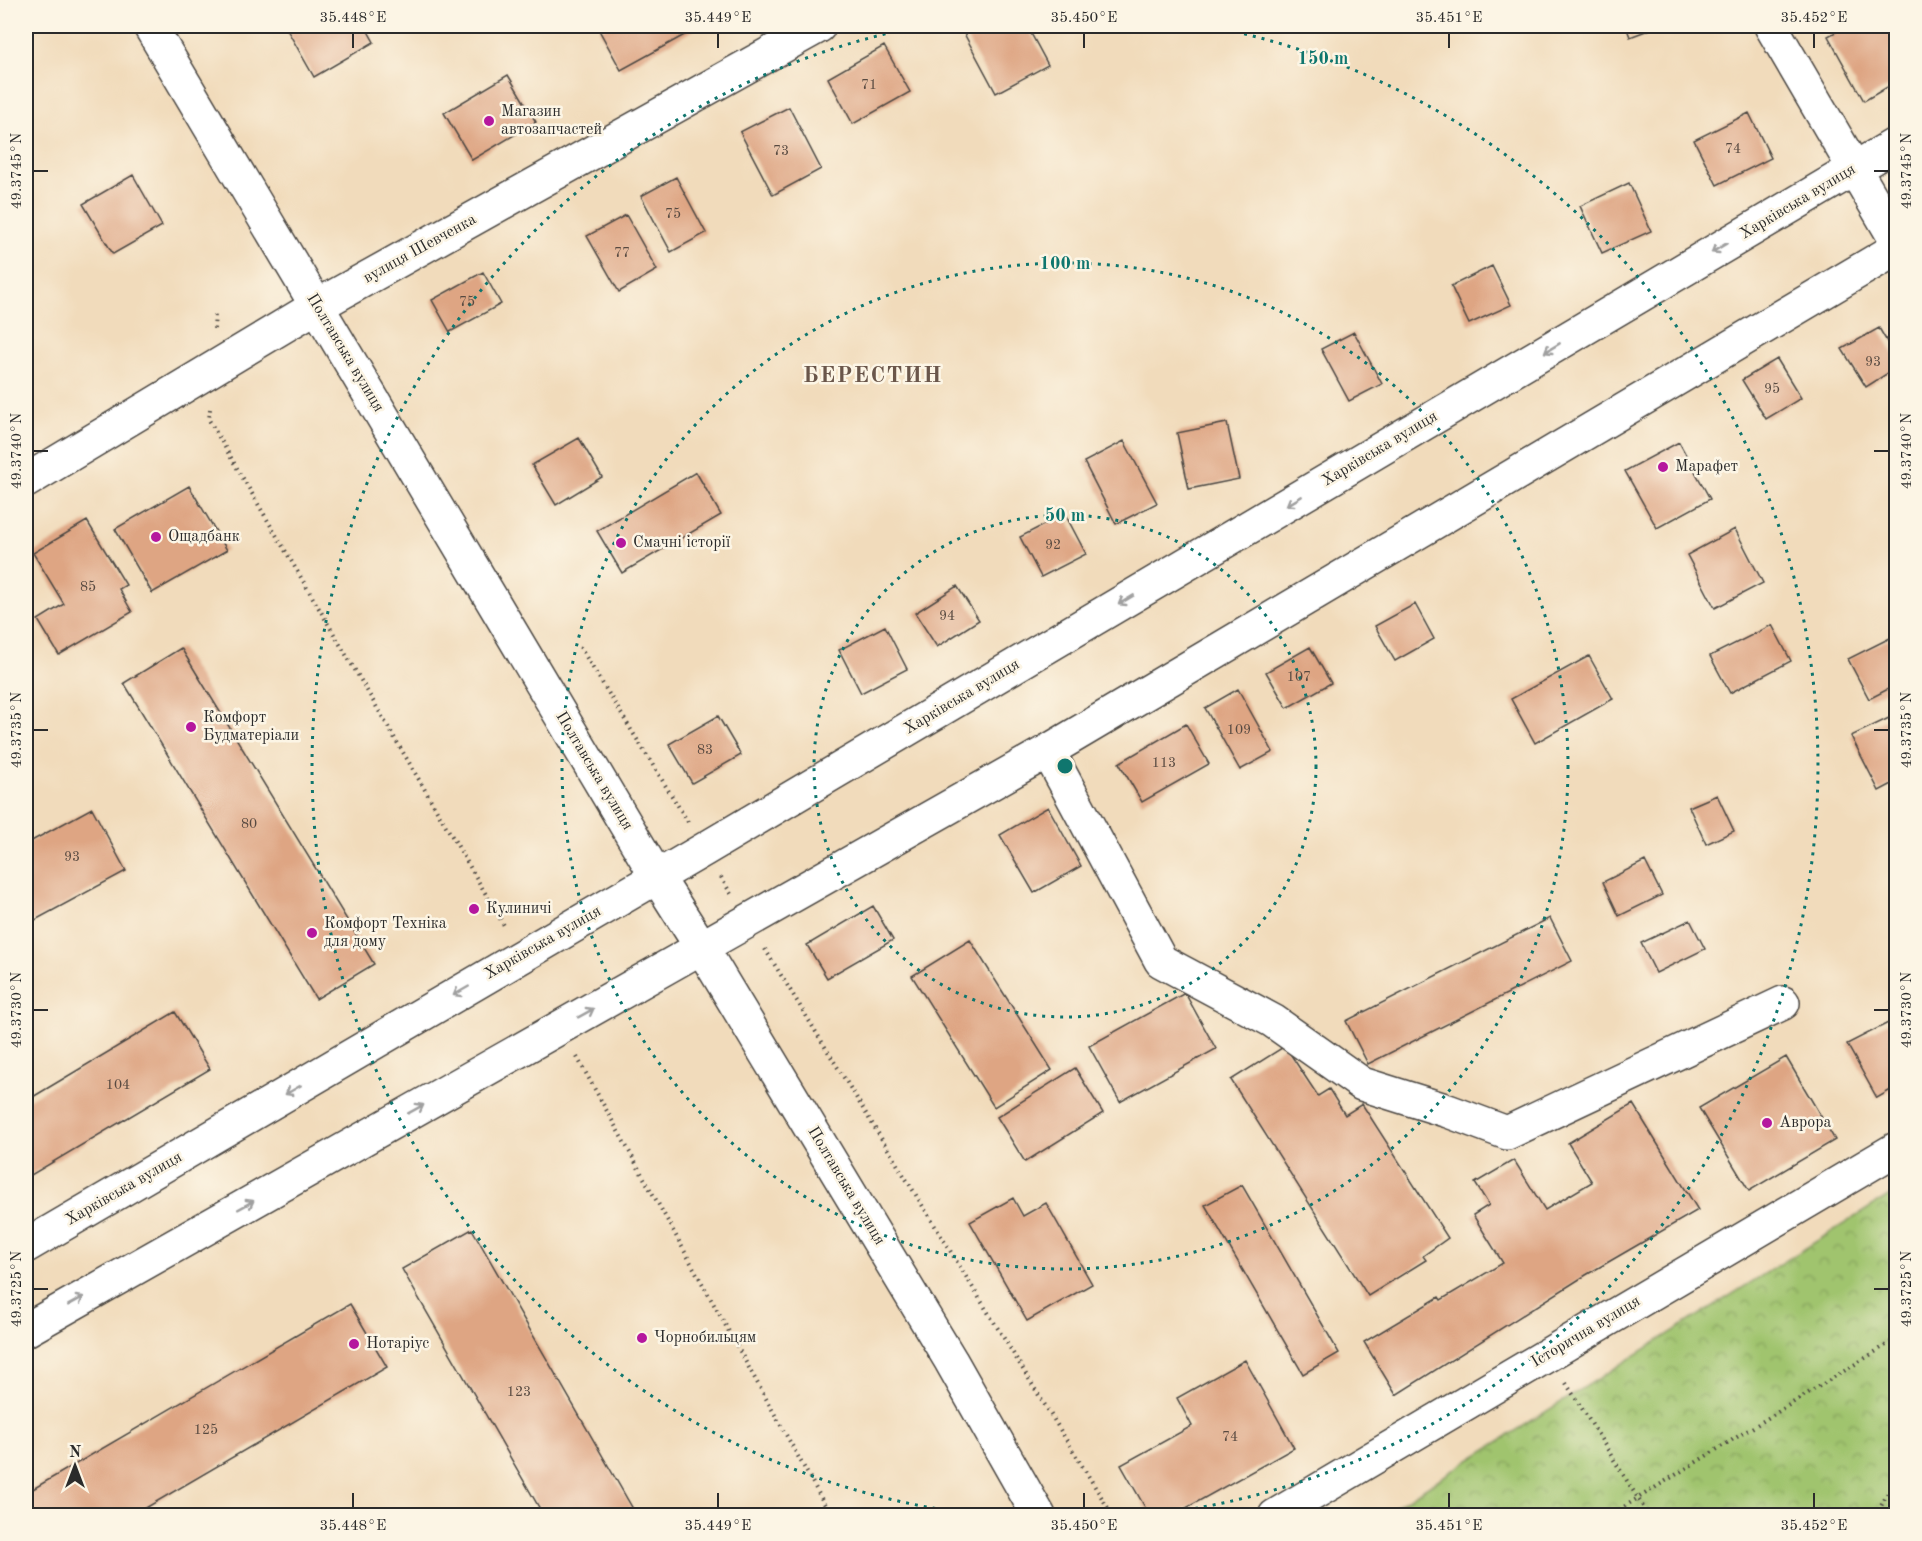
<svg xmlns="http://www.w3.org/2000/svg" width="1922" height="1541" viewBox="0 0 1922 1541" font-family="'Old Standard TT',serif">
<defs>
<pattern id="park-crowns" width="20" height="18" patternUnits="userSpaceOnUse" patternTransform="scale(1.5)"><rect width="20" height="18" fill="#a0c46e"/><path d="M2 6a3 3 0 1 1 6 0M12 15a3 3 0 1 1 6 0" fill="none" stroke="#839f5b"/></pattern>
</defs>
<rect width="100%" height="100%" fill="#fcf5e5"/>
<filter id="ink" filterUnits="userSpaceOnUse"><feTurbulence type="fractalNoise" baseFrequency=".0167" numOctaves="2"/><feDisplacementMap in="SourceGraphic" scale="12" xChannelSelector="R" yChannelSelector="G"/><feConvolveMatrix kernelMatrix="1 2 1 2 8 2 1 2 1" color-interpolation-filters="sRGB"/></filter>
<filter id="wash" filterUnits="userSpaceOnUse"><feTurbulence type="fractalNoise" baseFrequency=".008" numOctaves="4" result="noise"/><feDisplacementMap in="SourceGraphic" scale="24" xChannelSelector="R" yChannelSelector="G"/><feGaussianBlur stdDeviation="1.35" result="paint"/><feColorMatrix in="noise" values="0 0 0 0 0 0 0 0 0 0 0 0 0 0 0 0 0 1.4 0 .05"/><feComposite in="paint" operator="in"/></filter>
<g filter="url(#wash)">
<rect width="100%" height="100%" fill="#f1dbbb"/>
<path fill="url(#park-crowns)" stroke="#66784c" stroke-width="1.5" d="M1896,1191V1515H1382Z"/>
<g id="blocks">
<path fill="#dea583" d="M285,26H365L374,42L314,77Z
M607,26H698L699,27L621,70L599,30Z
M960,26H1027L1048,65L996,93Z
M1626,26H1659L1630,37Z
M1847,26H1887L1896,43V82L1864,101L1828,36Z
M884,46L910,92L853,124L828,78Z
M508,75L536,122L472,160L444,113Z
M789,107L821,169L773,195L740,132Z
M1749,113L1771,158L1717,185L1694,140Z
M133,175L162,226L113,254L83,204Z
M676,177L706,233L671,252L641,196Z
M1629,183L1651,231L1602,253L1580,206Z
M626,215L657,270L619,292L587,236Z
M1492,266L1511,305L1469,324L1451,286Z
M483,272L501,304L450,332L432,300Z
M1879,328L1896,357V368L1866,387L1842,349Z
M1354,332L1382,384L1349,401L1321,349Z
M1777,359L1801,398L1766,419L1742,380Z
M1227,423L1239,479L1189,489L1177,433Z
M579,438L602,477L556,505L532,465Z
M1124,441L1157,503L1116,524L1084,462Z
M1679,442L1710,499L1657,528L1625,471Z
M696,472L721,515L622,573L597,531Z
M189,486L227,550L152,593L115,529Z
M1065,514L1086,554L1041,577L1020,537Z
M87,521L126,585L119,589L132,612L59,655L38,620L64,604L33,553Z
M1735,529L1763,583L1715,608L1687,555Z
M957,586L979,620L937,647L915,613Z
M1415,604L1434,639L1395,661L1375,626Z
M1772,625L1791,661L1730,693L1710,656Z
M885,626L907,669L861,693L839,650Z
M1896,635V685L1869,699L1848,659Z
M1310,647L1331,683L1287,708L1266,672Z
M181,648L374,964L316,999L124,683Z
M1589,656L1613,699L1535,743L1511,699Z
M1238,689L1273,752L1240,770L1205,708Z
M718,716L741,755L692,783L669,744Z
M1891,717L1896,728V782L1879,791L1851,736Z
M1186,724L1209,764L1142,802L1119,763Z
M1717,795L1734,831L1706,844L1689,807Z
M1048,807L1081,866L1034,893L1000,835Z
M92,808L126,871L26,925V844Z
M1645,861L1662,895L1619,916L1603,882Z
M873,906L893,940L827,978L807,945Z
M1550,918L1572,961L1368,1064L1346,1021Z
M1690,920L1705,949L1656,973L1641,943Z
M970,940L1052,1070L994,1107L912,976Z
M1185,993L1216,1049L1120,1102L1089,1046Z
M175,1012L210,1069L26,1178V1101Z
M1890,1022L1896,1034V1087L1877,1098L1847,1044Z
M1285,1046L1318,1096L1329,1089L1345,1115L1362,1104L1448,1238L1423,1256L1426,1260L1368,1296L1231,1080Z
M1786,1057L1835,1140L1749,1191L1699,1108Z
M1075,1068L1103,1113L1025,1162L997,1117Z
M1633,1104L1698,1210L1586,1275L1396,1395L1364,1342L1439,1297L1441,1300L1503,1263L1473,1215L1489,1205L1475,1183L1514,1160L1545,1210L1592,1182L1568,1143Z
M1242,1185L1339,1353L1303,1374L1205,1205Z
M1013,1198L1023,1216L1046,1203L1092,1284L1027,1321L970,1222Z
M472,1229L637,1516H544L402,1269Z
M350,1304L387,1367L132,1516H26V1493Z
M1245,1360L1294,1448L1172,1516H1150L1121,1465L1192,1426L1177,1398Z"/>
</g>
</g>
<g filter="url(#ink)">
<use href="#blocks" fill-opacity="0" stroke="#494541" stroke-width="1.5"/>
<g fill="none" stroke-linecap="round" stroke-linejoin="round">
<defs>
<path id="minor" d="M1771,26L1896,240
M26,481L317,306L819,26
M1048,751L1161,961L1273,1021L1362,1084L1448,1111L1507,1133L1783,1003
M26,1246L705,849L1896,144
M26,1330L1048,751L1896,249
M1275,1516L1896,1149"/>
<path id="highway" d="M150,26L657,877L702,948L951,1361L1039,1516"/>
</defs>
<use href="#minor" stroke="#494541" stroke-width="36"/>
<use href="#highway" stroke="#494541" stroke-width="36"/>
<path stroke="#494541" stroke-width="4" stroke-dasharray="1.5 4.5" stroke-linecap="butt" d="M214,329L215,314
M210,409L209,420L505,927
M580,647L688,822
M721,877L731,894
M765,949L1113,1516
M577,1057L831,1516
M1566,1383L1649,1516
M1231,1516L1243,1508
M1609,1516L1896,1339
M1876,1516L1896,1477"/>
<use href="#minor" stroke="#fff" stroke-width="33"/>
<use href="#highway" stroke="#fff" stroke-width="33"/>
</g>
<defs><path id="oneway-shaft" d="M-6 0H5M1.5-3L5.5 0L1.5 3" fill="none" stroke-width="1.6" stroke-linecap="round" stroke-linejoin="round" transform="scale(1.5)"/></defs>
<g stroke="#a0a0a0">
<use href="#oneway-shaft" transform="translate(1719 248) rotate(149)"/>
<use href="#oneway-shaft" transform="translate(1552 348) rotate(149)"/>
<use href="#oneway-shaft" transform="translate(1294 501) rotate(149)"/>
<use href="#oneway-shaft" transform="translate(1126 600) rotate(149)"/>
<use href="#oneway-shaft" transform="translate(461 991) rotate(150)"/>
<use href="#oneway-shaft" transform="translate(586 1013) rotate(-29)"/>
<use href="#oneway-shaft" transform="translate(293 1090) rotate(150)"/>
<use href="#oneway-shaft" transform="translate(416 1109) rotate(-29)"/>
<use href="#oneway-shaft" transform="translate(246 1205) rotate(-29)"/>
<use href="#oneway-shaft" transform="translate(76 1301) rotate(-29)"/>
</g>
</g>
<path fill="none" stroke="#2b2b2b" stroke-width="2" d="M353,33V48M718,33V48M1084,33V48M1449,33V48M1814,33V48M33,171H48M1874,171H1889M33,451H48M1874,451H1889M33,730H48M1874,730H1889M33,1010H48M1874,1010H1889M33,1289H48M1874,1289H1889M353,1493V1508M718,1493V1508M1084,1493V1508M1449,1493V1508M1814,1493V1508"/>
<g fill="none" stroke="#0f766e" stroke-width="3" stroke-dasharray="3 6">
<circle cx="1065" cy="766" r="251"/>
<circle cx="1065" cy="766" r="503"/>
<path d="M980 1515A754 754 0 0 1 921 26M1209 26A754 754 0 0 1 1150 1515"/>
</g>
<g fill="#b5179e" stroke="#fcf5e5" stroke-width="2">
<circle cx="489" cy="121" r="6"/>
<circle cx="1663" cy="467" r="6"/>
<circle cx="156" cy="537" r="6"/>
<circle cx="621" cy="543" r="6"/>
<circle cx="191" cy="727" r="6"/>
<circle cx="474" cy="909" r="6"/>
<circle cx="312" cy="933" r="6"/>
<circle cx="1767" cy="1123" r="6"/>
<circle cx="642" cy="1338" r="6"/>
<circle cx="354" cy="1344" r="6"/>
</g>
<g text-anchor="middle" dominant-baseline="central" stroke-width="5" stroke-linejoin="round" paint-order="stroke">
<g font-size="14" fill="#584a41">
<text x="869" y="85">71</text>
<text x="1733" y="149">74</text>
<text x="781" y="151">73</text>
<text x="673" y="214">75</text>
<text x="622" y="253">77</text>
<text x="467" y="302">75</text>
<text x="1873" y="362">93</text>
<text x="1772" y="389">95</text>
<text x="1053" y="545">92</text>
<text x="88" y="587">85</text>
<text x="947" y="616">94</text>
<text x="1299" y="677">107</text>
<text x="1239" y="730">109</text>
<text x="705" y="750">83</text>
<text x="1164" y="763">113</text>
<text x="249" y="824">80</text>
<text x="72" y="857">93</text>
<text x="118" y="1085">104</text>
<text x="519" y="1392">123</text>
<text x="206" y="1430">125</text>
<text x="1230" y="1437">74</text>
</g>
<g font-size="16" fill="#2b2b2b" stroke="#fcf5e5" text-anchor="start">
<text x="501" y="112">Магазин<tspan x="501" dy="18">автозапчастей</tspan></text>
<text x="1675" y="467">Марафет</text>
<text x="168" y="537">Ощадбанк</text>
<text x="633" y="543">Смачні історії</text>
<text x="203" y="718">Комфорт<tspan x="203" dy="18">Будматеріали</tspan></text>
<text x="486" y="909">Кулиничі</text>
<text x="324" y="924">Комфорт Техніка<tspan x="324" dy="18">для дому</tspan></text>
<text x="1779" y="1123">Аврора</text>
<text x="654" y="1338">Чорнобильцям</text>
<text x="366" y="1344">Нотаріус</text>
</g>
<g font-size="16" fill="#2b2b2b" stroke="#fcf5e5">
<text transform="translate(1798 202) rotate(-31)">Харківська вулиця</text>
<text transform="translate(420 249) rotate(-29)">вулиця Шевченка</text>
<text transform="translate(345 353) rotate(59)">Полтавська вулиця</text>
<text transform="translate(1380 449) rotate(-31)">Харківська вулиця</text>
<text transform="translate(962 697) rotate(-31)">Харківська вулиця</text>
<text transform="translate(594 771) rotate(59)">Полтавська вулиця</text>
<text transform="translate(543 943) rotate(-30)">Харківська вулиця</text>
<text transform="translate(846 1186) rotate(59)">Полтавська вулиця</text>
<text transform="translate(124 1189) rotate(-30)">Харківська вулиця</text>
<text transform="translate(1586 1332) rotate(-31)">Історична вулиця</text>
</g>
<g font-size="22" font-weight="bold" letter-spacing="1.5" fill="#6a564a" stroke="#fcf5e5">
<text x="873" y="376">БЕРЕСТИН</text>
</g>
</g>
<circle cx="1065" cy="766" r="9" fill="#0f766e" stroke="#fcf5e5" stroke-width="3"/>
<g font-size="18" text-anchor="middle" font-weight="bold" fill="#0f766e" stroke="#fcf5e5" stroke-width="5" stroke-linejoin="round" paint-order="stroke">
<text x="1323" y="64">150 m</text>
<text x="1065" y="269">100 m</text>
<text x="1065" y="521">50 m</text>
</g>
<rect width="1922" height="1541" fill="none" stroke="#fcf5e5" stroke-width="66"/>
<g transform="translate(75 1466)" stroke="#fcf5e5" stroke-width="4.5" paint-order="stroke">
<path d="M0-4.5L10 22L0 15L-10 22Z" fill="#2b2b2b"/>
<text y="-9" font-size="16" font-weight="bold" text-anchor="middle" fill="#2b2b2b">N</text>
</g>
<rect x="33" y="33" width="1856" height="1475" fill="none" stroke="#2b2b2b" stroke-width="2"/>
<g font-size="15" text-anchor="middle" fill="#2b2b2b">
<text x="353" y="22">35.448°E</text>
<text x="718" y="22">35.449°E</text>
<text x="1084" y="22">35.450°E</text>
<text x="1449" y="22">35.451°E</text>
<text x="1814" y="22">35.452°E</text>
<text transform="translate(16 171) rotate(-90)" y="5">49.3745°N</text>
<text transform="translate(1906 171) rotate(-90)" y="5">49.3745°N</text>
<text transform="translate(16 451) rotate(-90)" y="5">49.3740°N</text>
<text transform="translate(1906 451) rotate(-90)" y="5">49.3740°N</text>
<text transform="translate(16 730) rotate(-90)" y="5">49.3735°N</text>
<text transform="translate(1906 730) rotate(-90)" y="5">49.3735°N</text>
<text transform="translate(16 1010) rotate(-90)" y="5">49.3730°N</text>
<text transform="translate(1906 1010) rotate(-90)" y="5">49.3730°N</text>
<text transform="translate(16 1289) rotate(-90)" y="5">49.3725°N</text>
<text transform="translate(1906 1289) rotate(-90)" y="5">49.3725°N</text>
<text x="353" y="1530">35.448°E</text>
<text x="718" y="1530">35.449°E</text>
<text x="1084" y="1530">35.450°E</text>
<text x="1449" y="1530">35.451°E</text>
<text x="1814" y="1530">35.452°E</text>
</g>
</svg>
